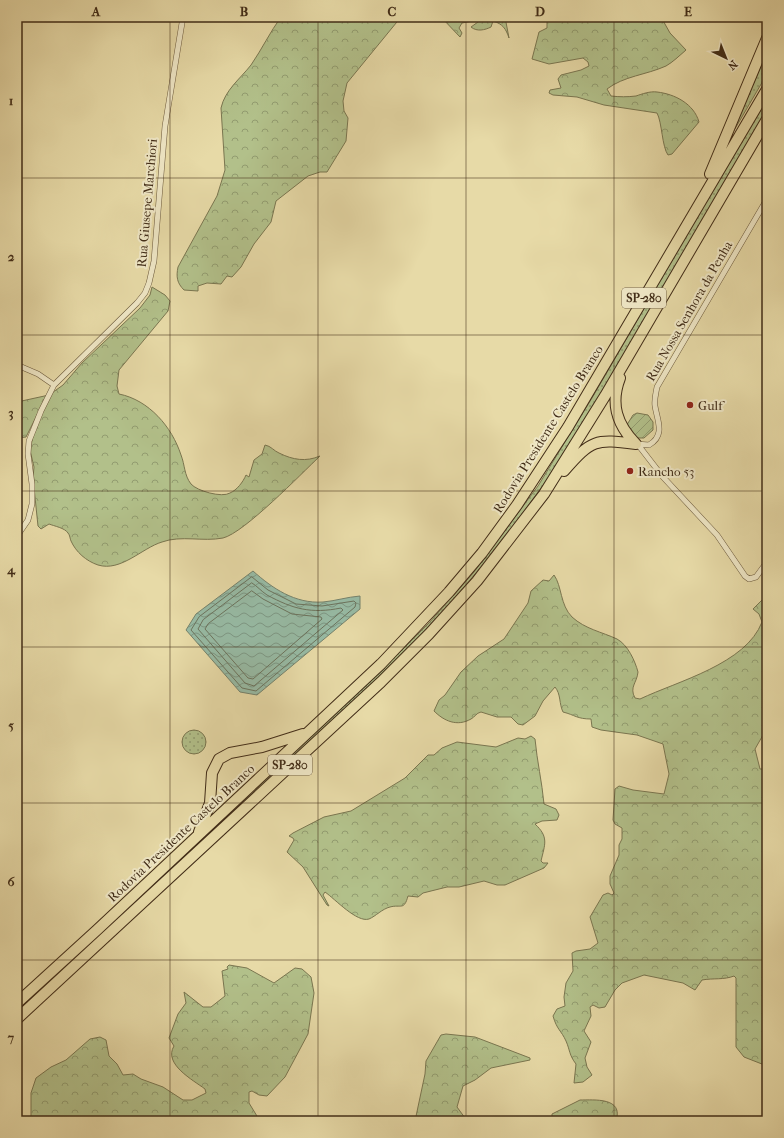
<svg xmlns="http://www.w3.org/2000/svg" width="784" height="1138" viewBox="0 0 784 1138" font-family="'IM FELL French Canon',serif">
<defs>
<pattern id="grass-dots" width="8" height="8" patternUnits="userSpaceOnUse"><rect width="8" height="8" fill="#b2c08a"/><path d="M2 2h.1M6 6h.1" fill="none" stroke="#929c70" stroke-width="1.8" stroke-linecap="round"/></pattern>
<pattern id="forest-crowns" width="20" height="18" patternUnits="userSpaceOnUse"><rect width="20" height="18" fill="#b2c08a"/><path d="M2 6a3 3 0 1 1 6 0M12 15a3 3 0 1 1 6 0" fill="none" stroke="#929c70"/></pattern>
<pattern id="garden-furrows" width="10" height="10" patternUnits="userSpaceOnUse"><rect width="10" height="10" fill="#b2c08a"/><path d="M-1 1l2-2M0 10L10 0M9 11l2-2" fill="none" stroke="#929c70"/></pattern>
<pattern id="water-waves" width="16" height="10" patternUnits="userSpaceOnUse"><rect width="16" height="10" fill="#97bba5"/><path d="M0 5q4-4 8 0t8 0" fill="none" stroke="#7d9885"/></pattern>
</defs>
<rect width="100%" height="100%" fill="#e7daa7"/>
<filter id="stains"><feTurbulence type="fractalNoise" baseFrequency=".005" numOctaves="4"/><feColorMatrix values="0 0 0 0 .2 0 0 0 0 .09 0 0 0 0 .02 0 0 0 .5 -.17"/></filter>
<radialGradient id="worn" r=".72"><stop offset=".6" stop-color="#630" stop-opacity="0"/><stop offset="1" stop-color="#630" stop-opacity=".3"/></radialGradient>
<path fill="url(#grass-dots)" stroke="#7a7650" d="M767,51V74L729,139Z
M767,97V111L565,455L498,547L432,625L378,678L17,1014V1010L376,676L429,623L474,572L538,486L592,398Z
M182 742a12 12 0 1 1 24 0a12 12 0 1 1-24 0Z"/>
<path fill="url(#forest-crowns)" stroke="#7a7650" d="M281,17H401L347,83L343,101L344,111L348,118L346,141L327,172H320L308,176L276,201L271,222L254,244L241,267L232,277L227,276L221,284L207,283L198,286V291L184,290C177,283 176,277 178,267L217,196L225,170L221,108C225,90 240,79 251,65C262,49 270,32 281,17Z
M441,17H505L509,38C506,29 503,24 493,21L491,27C485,30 477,32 471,27L478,22V20L462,23L459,28L462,33L460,37Z
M547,17H661L670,33L686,50C679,56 673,62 666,66C646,75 624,76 607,89L611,96C619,97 628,97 636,96C642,94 650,91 657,92C675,94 694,104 699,122L672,154L668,155C662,147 662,122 657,113L604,105L577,97L553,95L549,93L550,90L561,88L558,79L561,75L581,70L589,66L588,62L583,58L549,64L532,59L539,32L547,28Z
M152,287L165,295L170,301L168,311L119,370L117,386L119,394C149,400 172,427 181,455C185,465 184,475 191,484C197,491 222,498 230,493C237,490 243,482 246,475L249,477L254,460L262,454L265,445C271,446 274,451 279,453C293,460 306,462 320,456C301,474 244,533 223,538C203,542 181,535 162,542C142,548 121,572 98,565C86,561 76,552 71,541C70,539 70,535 68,533C65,528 54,526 49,524L41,529L38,526L33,478L34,467L30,450L38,413L26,437L17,438V402L49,395L63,385L82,363L140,308L150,295Z
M554,575C562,586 560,605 572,617C585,629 602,632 617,639C628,645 635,661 638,672C637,683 629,687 635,698L640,699C678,681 746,664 762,622L759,614L753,609L762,600L767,605V728L755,749L760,769H767V1066L744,1057L736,1047V978L734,976C724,980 713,978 702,980L695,990L683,983L644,975L622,983L615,990L605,1007L599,1008L593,1005L590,1007L591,1016L584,1031L591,1042L585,1058L587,1067L592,1075L583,1082L574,1083L576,1064C569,1055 570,1050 566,1041C561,1030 557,1030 553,1016L557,1009L565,1006L564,997L566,983L573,971L572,953L576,951L590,949L598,943L590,917L603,895L608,893L612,895L614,893L610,884V876L619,855V845L622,839V828L615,824L613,820L615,789L619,786L633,790L664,794L669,774L663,744L637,735L601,730L592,727L591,719C577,719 575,715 563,712C559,704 561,694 555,687L543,701L535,716L523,725L518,724L511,717H497L481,712C476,713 475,717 471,719C457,727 444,721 434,711L439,700L445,695L461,672L478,656L504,639L528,603L531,591L543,580L549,581Z
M531,736L535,739C537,761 542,782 544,804L556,809L559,815L557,820L542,821L535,824C549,837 545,844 541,861L543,863H548L544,868L505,885H497L484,881L459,887H447L423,893L418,897L408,896C404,911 401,904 390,907C382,909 376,916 369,919C357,923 335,899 325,892L323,895L329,906L327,905L303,867L287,852L294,840L293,838L289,836L293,833L324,817L351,811L405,778L428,755H434L442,748L457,742L496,747L518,738L525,739Z
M229,965L247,968L274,983L295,968L302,969L311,977L314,993L308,1034L285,1077L267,1096L259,1095L252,1091L249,1092V1103L260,1121H31V1093L36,1078L51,1067L66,1060L90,1039L100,1037L106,1040L109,1056L117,1064L123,1075L133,1074L141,1079L163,1087L183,1100H192L206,1093L205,1089C193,1080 163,1064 174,1046L169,1038L178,1014L186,1003L184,992L203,1007H211L225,996L222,971L228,969L227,967Z
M446,1034L475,1037L530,1058V1060L491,1068L475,1080L463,1086L457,1107L465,1118L463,1121H415L425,1074L426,1061L441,1035Z
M580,1100C594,1100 624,1097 616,1121H552V1114Z"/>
<path fill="url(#garden-furrows)" stroke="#7a7650" d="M637,413L648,415L653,422V430L644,438H637L625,428L633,415Z"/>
<path fill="url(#water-waves)" stroke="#75826c" d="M253,571C272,588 295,604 323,602C335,601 347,597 360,596V609L257,695L240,692L186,630L196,614Z"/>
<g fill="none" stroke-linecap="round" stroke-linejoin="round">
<path stroke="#6c745e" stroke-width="1" d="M252,577L268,590L296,604L322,606L354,601L356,603L355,607L256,691L242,688L191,630L199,617Z
M252,583C257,586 261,591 267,595C293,609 311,614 341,608L343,610L254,686L245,683L198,629L203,620Z
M252,591L263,599L292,614L321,617L322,619L253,679L248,678L205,629L208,624Z"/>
<defs>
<path id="minor" d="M17,365L38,374L54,385
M636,444L649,445C666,435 657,420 655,406C654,399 656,393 657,387L767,199
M639,446L663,477L717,535L745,576L749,579L756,577L767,562
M17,536L28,520L32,504V484L28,454L29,441L41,411L54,385L137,303L145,293L149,283L154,261L165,126L183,17"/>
<path id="motorway" d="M710,174L767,38
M620,378C610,404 617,425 636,444
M564,471C592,439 595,439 636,444
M199,832L210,803L212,773L219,759L230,753L262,747L303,734
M17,1003L97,930L381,664L449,592L482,553L517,505L568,427L767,89
M17,1019L381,682L429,634L477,581L544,494L605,396L767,119"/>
</defs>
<use href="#minor" stroke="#6a583b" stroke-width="6"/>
<use href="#motorway" stroke="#412c17" stroke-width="12"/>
<use href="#minor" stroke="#efe7c6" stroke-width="5"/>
<use href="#motorway" stroke="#e7daa7" stroke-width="10"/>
</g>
<path fill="none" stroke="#412c17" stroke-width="1" stroke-opacity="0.55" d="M170,17V1121M318,17V1121M466,17V1121M614,17V1121M17,178H767M17,335H767M17,491H767M17,647H767M17,803H767M17,960H767"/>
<g fill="#8f2418" stroke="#efe7c6" stroke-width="1.5">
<circle cx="690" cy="405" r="4"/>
<circle cx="630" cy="471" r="4"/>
</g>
<g text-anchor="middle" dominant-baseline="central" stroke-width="4" stroke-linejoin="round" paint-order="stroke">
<g fill="#efe7c6" stroke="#75644c" stroke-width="1">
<rect x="622" y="288" width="44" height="20" rx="3"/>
<rect x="268" y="755" width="44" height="20" rx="3"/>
</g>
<g font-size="12" font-weight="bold" fill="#412c17">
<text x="644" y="298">SP-280</text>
<text x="290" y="765">SP-280</text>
</g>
<g font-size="13" fill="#412c17" stroke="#efe7c6">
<text transform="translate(147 203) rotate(-85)">Rua Giusepe Marchiori</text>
<text transform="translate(689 311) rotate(-60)">Rua Nossa Senhora da Penha</text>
<text transform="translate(548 429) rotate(-58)">Rodovia Presidente Castelo Branco</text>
<text transform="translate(181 833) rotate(-43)">Rodovia Presidente Castelo Branco</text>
</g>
<g font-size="13" fill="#412c17" stroke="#efe7c6" text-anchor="start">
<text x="698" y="405">Gulf</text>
<text x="638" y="471">Rancho 53</text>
</g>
</g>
<rect width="784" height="1138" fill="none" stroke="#e7daa7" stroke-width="44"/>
<g transform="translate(726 58) rotate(137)" stroke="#efe7c6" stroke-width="3" paint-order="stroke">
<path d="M0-3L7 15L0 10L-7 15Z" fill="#412c17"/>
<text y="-6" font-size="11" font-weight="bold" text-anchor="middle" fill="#412c17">N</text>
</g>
<rect x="22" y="22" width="740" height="1094" fill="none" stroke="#412c17" stroke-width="1.5"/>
<g font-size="13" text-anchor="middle" font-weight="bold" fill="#412c17">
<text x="96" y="16">A</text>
<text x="244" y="16">B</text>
<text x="392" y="16">C</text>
<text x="540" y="16">D</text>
<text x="688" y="16">E</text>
<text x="11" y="105">1</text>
<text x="11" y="261">2</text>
<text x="11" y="417">3</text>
<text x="11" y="574">4</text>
<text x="11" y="730">5</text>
<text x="11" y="886">6</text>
<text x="11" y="1042">7</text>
</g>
<rect width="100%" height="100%" filter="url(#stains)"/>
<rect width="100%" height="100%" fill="url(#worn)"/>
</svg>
